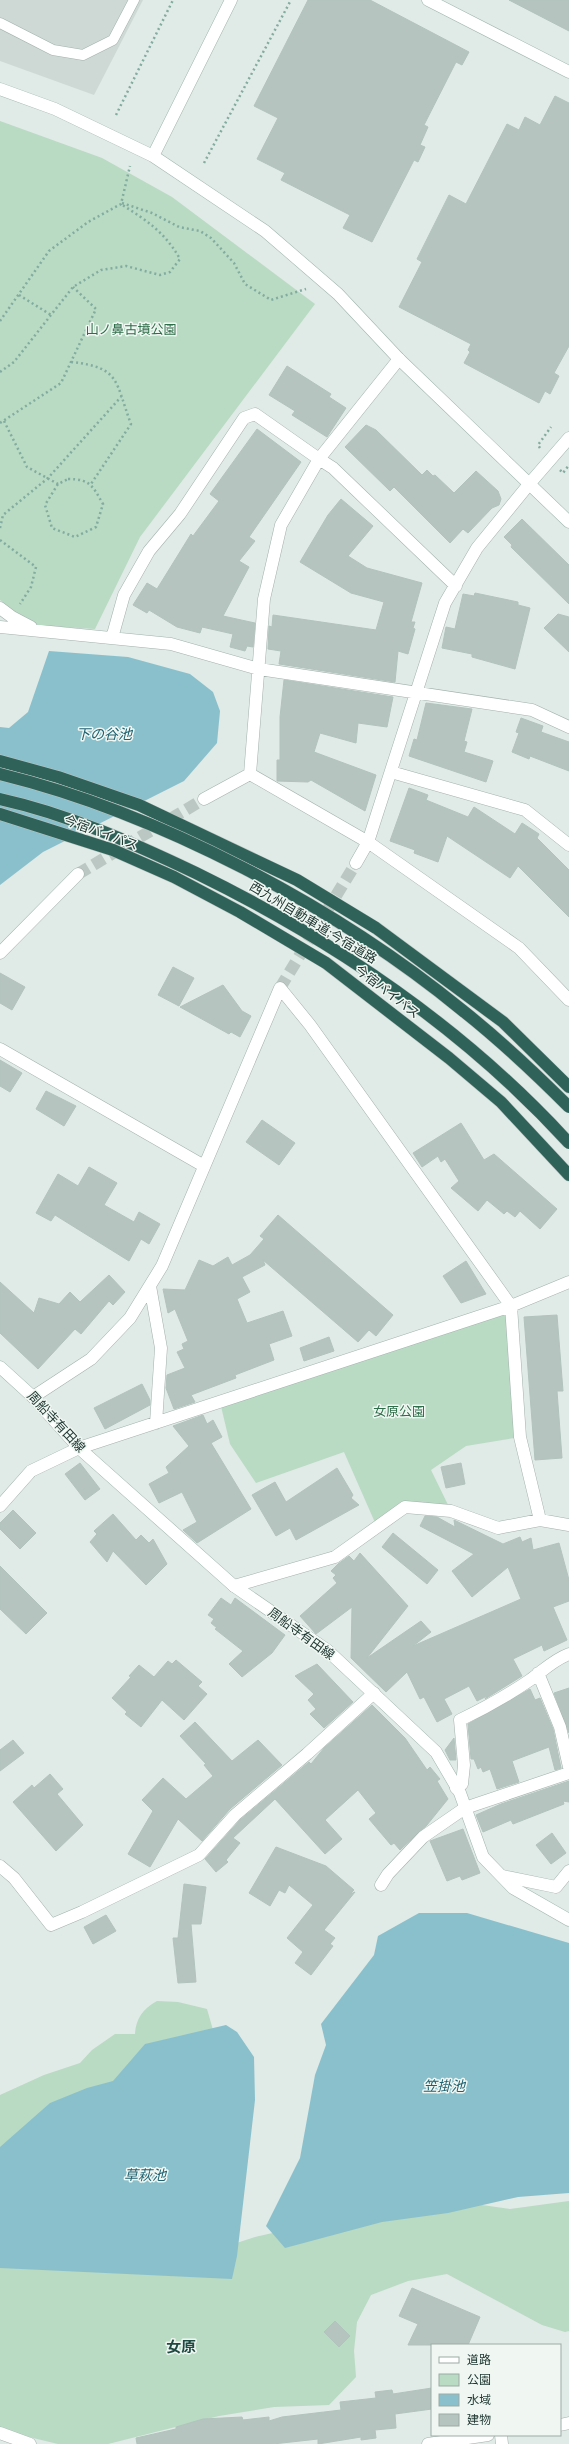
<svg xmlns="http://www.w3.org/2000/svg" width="569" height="2444" viewBox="0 0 569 2444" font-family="'Nunito Sans','Noto Sans JP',sans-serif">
<rect width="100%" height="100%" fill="#e0eae6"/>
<path fill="#ced9d5" d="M0,0H143L94,95L0,61Z"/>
<path fill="#b9dac3" d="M0,121L102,158L172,197L315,304L140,537L95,629L31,625L0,600Z
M511,1306L520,1437L466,1446L431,1470L451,1511L405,1507L377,1527L344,1452L256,1483L230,1444L220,1402Z
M157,2001L178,2002L207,2009L215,2037L0,2166V2095L44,2075L80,2063L92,2050L115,2034H135C136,2018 143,2009 157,2001Z
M454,2201L510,2209L569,2201V2331L565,2332L542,2325L447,2274L408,2281L371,2295L357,2322L354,2351L356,2377L329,2405L274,2407L219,2416L108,2444H58L0,2430V2259H188L255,2237L299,2227Z"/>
<path fill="#8ac0cc" d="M49,651L128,657L190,674L213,692L220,711L217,743L184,781L43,852L0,885V727L9,728L28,712Z
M419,1913H467L569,1943V2193L518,2197L448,2213L382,2222L285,2248L266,2226L300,2158L315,2075L326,2045L321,2024L374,1955L378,1936Z
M226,2025L237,2032L254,2057L255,2100L237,2256L232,2279L0,2268V2147L50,2103L87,2088L113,2081L145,2044Z"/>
<path fill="#b5c4bf" stroke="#b2c3bd" d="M308,0H370L469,52L462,65L456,62L424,125L428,127L420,145L425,147L418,162L414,160L372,242L343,228L350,215L281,180L285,173L257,159L278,118L254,106Z
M509,0H569V31Z
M555,96L569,103V346L554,373L559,376L550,394L545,391L539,403L464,363L470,352L468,350L471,344L399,307L422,262L417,259L449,195L466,204L507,124L519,130L525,117L540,125Z
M287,366L331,394L329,397L346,408L327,437L292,415L295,411L269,395Z
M366,425L376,430L422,475L427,470L433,476L435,475L454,493L476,471L498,491L501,499L499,505L492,508L468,533L463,529L450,543L394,487L390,491L345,447Z
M257,429L301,462L249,537L255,541L239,561L249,567L223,616L255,623L253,647L247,646L245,651L230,647L233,634L202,627L200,633L177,627L149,610L147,613L133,605L147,583L157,589L191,534L193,536L219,501L210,494Z
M341,499L373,526L348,556L367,568L422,583L411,622H415L413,628L415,629L408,654L398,651L395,682L279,664L281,651L268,649L269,626L272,627L273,615L376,630L384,602L351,593L300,562L328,515Z
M522,519L569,565V604L511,547L512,545L504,537Z
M475,593L518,602V605L530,608L515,669L472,657V654L442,648L446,627L455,629L463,594L474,596Z
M558,614L569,617V652L544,628Z
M284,680L393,697L387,727L358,723L356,743L320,733L314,752L376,775L365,811L311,780L308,782L277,781V760H280V717Z
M426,703L472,709L464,741L467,742L464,752L493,761L486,782L409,756L414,739L417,740Z
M521,718L543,726L541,732L569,742V771L530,756L529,759L512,752L519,733L516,732Z
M409,788L428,795L426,800L468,817L474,807L515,834L522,823L539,834L537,838L569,870V917L518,866L510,878L447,836L438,862L414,853L415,850L390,841Z
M173,967L194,978L179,1006L158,995Z
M0,973L25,987L12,1010L0,1003Z
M223,985L242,1011L251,1016L240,1037L231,1032L229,1034L180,1007Z
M0,1060L22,1073L10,1092L0,1086Z
M46,1091L76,1106L64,1126L36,1109Z
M262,1120L295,1143L279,1165L246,1142Z
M461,1123L484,1160L494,1154L557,1209L540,1229L520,1211L515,1217L507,1211L504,1214L487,1200L478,1211L451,1188L459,1181L445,1159L441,1162L438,1156L422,1167L413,1153Z
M89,1167L117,1183L104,1205L134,1222L139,1212L160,1224L149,1244L141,1239L129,1261L55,1215L51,1221L36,1213L58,1174L78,1186Z
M278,1215L393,1315L376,1336L369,1330L358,1342L263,1260L265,1265L242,1277L250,1292L237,1299L247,1323L283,1311L292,1336L269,1344L274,1360L235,1375L236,1378L191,1395L195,1402L174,1409L166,1388L167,1375L185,1368L177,1352L184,1349L182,1344L188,1341L175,1309L168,1313L163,1289L185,1290L199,1260L213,1266L228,1257L232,1265L250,1255L264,1239L260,1236Z
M466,1261L486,1294L461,1303L443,1276Z
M109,1275L125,1292L113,1305L109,1301L81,1334L75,1329L38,1369L0,1333V1282L34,1313L39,1298L59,1304L70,1292L80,1302Z
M557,1315L563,1391H557L562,1458L535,1460L524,1317Z
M329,1337L334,1351L304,1361L300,1348Z
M142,1384L150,1400V1405L105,1429L94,1408Z
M203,1415L207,1424L213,1420L222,1437L211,1443L251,1509L197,1543L183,1530L197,1522L182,1492L159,1503L149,1484L169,1473L166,1467L189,1446L173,1426Z
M80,1463L100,1489L85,1500L65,1474Z
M461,1463L465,1484L446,1488L441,1467Z
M337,1468L353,1495L351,1498L359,1505L296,1540L290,1528L276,1536L252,1495L275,1482L286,1502Z
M13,1510L36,1533L20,1549L0,1529V1523Z
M113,1514L136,1540L141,1535L149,1543L153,1539L167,1564L146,1585L113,1551L107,1562L90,1542L97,1534L94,1531Z
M425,1516L437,1517L455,1527L454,1520L503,1544L520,1537L522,1542L531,1538L533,1550L559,1543L569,1580V1601L553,1607L567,1640L544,1651L542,1645L513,1659L522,1676L485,1699L487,1696L477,1701L469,1686L444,1699L452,1714L437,1722L424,1697L420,1699L407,1672L386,1692L351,1658L352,1607L316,1634L300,1616L337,1583L333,1578L336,1575L331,1571L338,1564L349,1556L354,1561L360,1553L408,1606L367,1658L421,1621L431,1632L413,1646L521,1599L508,1567L472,1597L452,1571L474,1554L420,1526Z
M393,1533L438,1570L427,1584L382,1547Z
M0,1566L47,1613L26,1634L0,1609Z
M221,1598L231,1605L235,1598L285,1635L272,1653L242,1677L229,1664L243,1651L215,1629L217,1628L211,1623L214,1619L208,1615Z
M176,1660L202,1682L198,1686L207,1694L184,1720L162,1700L141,1727L125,1714L127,1712L112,1698L131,1677L129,1676L139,1665L154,1677L168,1661L172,1664Z
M317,1664L353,1702L324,1728L310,1714L316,1709L308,1700L314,1694L295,1676Z
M569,1688V1733L554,1693Z
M530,1689L535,1700L540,1698L553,1729L561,1768L555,1770L549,1747L512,1761L519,1782L497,1789L490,1769L483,1772L481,1767L478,1769L474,1759H471L468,1724Z
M372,1705L405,1738L427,1770L430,1767L440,1779L437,1781L448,1799L427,1825L400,1850L394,1843L391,1845L369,1819L376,1813L358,1790L325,1820L342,1839L325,1854L275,1799L233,1838L240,1843L226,1860L228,1862L216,1872L205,1859L240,1820L309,1762L311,1764L324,1748Z
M195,1722L232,1761L258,1740L282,1765L230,1809L202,1841L178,1819L150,1867L128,1854L153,1811L142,1800L163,1778L186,1799L213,1776L204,1765L206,1764L180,1736Z
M454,1738L456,1760H450L445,1750Z
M13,1740L24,1753L0,1771V1750Z
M50,1774L63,1789L57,1794L83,1825L56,1851L13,1802L32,1785L34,1788Z
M569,1781V1802L563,1801L564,1804L513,1824L511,1820L483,1832L476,1815L501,1804Z
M463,1829L480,1873L462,1880L460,1876L447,1881L430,1841Z
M552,1833L566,1853L551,1864L536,1845Z
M276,1847L326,1866L354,1890L350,1894L355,1892L324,1930L335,1938L330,1944L333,1946L311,1975L295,1963L303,1952L287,1938L313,1905L289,1885L285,1893L279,1890L270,1906L249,1893Z
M184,1884L206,1887L201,1924H191L196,1982L178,1983L173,1938H178Z
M106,1915L116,1931L93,1944L84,1927Z
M412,2288L480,2317L468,2345H408L418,2324L399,2316Z
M335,2321L350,2336L339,2347L324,2332Z
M432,2388V2409L395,2414L396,2428L375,2430L376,2438L361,2440V2437L318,2444V2439L273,2444H137L136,2438L176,2429V2427L203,2419L242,2417L243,2420L269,2417V2421L282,2417L341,2410L340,2402L376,2398L375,2392L392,2390L393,2394Z"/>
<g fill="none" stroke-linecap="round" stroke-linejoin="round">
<path stroke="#bac7c2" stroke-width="12" stroke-dasharray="12 6" stroke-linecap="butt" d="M78,874L204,799
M280,988L356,863"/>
<defs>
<path id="lane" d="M0,23L53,50L83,55L113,40L134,0"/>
<path id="street" d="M399,359L319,459L333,468L456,586
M0,608L12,617L31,627
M0,627L171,644L259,669L532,710L569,727
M112,638L124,595L149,551L180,514L244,418L255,414L319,459L281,525L264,599L250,774
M391,772L525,810L569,845
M250,774L368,842L519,948L569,1000
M204,799L250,774
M356,863L368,842L445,603L477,548L530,483
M0,953L78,874
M0,1049L204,1166
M150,1286L161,1348L156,1423
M33,1397L91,1359L130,1318L162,1266L280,988L310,1025L511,1306L520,1437L540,1520
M0,1506L31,1471L79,1448L511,1306L569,1282
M234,1586L335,1557L405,1507L451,1511L498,1528L540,1520L569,1525
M538,1673L560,1727L569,1767
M456,1788L462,1784L464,1765L460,1720C485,1708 508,1695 530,1680C544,1670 553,1660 569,1654
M0,1866L14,1878L51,1925L82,1912L199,1855L235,1815L307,1754L374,1693
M502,1876L556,1887L569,1871
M381,1885L388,1874L423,1837L465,1808L569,1773
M560,2425L569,2423
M0,2433L30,2444
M501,2435L502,2444
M428,2444L488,2435"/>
<path id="secondary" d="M428,0L569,72
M0,89L55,109L153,156L265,231L338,294L399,359L569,522
M153,156L231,0
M530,483L569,438
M0,1367L33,1397L79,1448L234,1586L327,1650L436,1752L460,1793L483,1857L513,1888L569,1920"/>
<path id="highway" d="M0,761L58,777L139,805L297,880L376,928L503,1022L569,1087
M0,814L113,850L174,877L240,912L326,963L449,1058L501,1102L569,1175"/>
</defs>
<use href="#lane" stroke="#a3b1ad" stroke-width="11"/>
<use href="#street" stroke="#a3b1ad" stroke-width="13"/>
<use href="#secondary" stroke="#9fb5ae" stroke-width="13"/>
<use href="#highway" stroke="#bcc4c2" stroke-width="13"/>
<path stroke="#82aca0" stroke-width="2.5" stroke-dasharray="2 3" stroke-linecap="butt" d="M116,115L173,0
M204,163L291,0
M122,203L152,213L179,227L200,231L211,238L234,263L245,284L271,300L306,289
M19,295L51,315
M0,321L49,251L88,222L121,204L130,166
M71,362C121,367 115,382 131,424L91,484
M0,372L14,362L73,287L101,270L126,266L160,275L170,272L180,259C164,231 147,221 121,204
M4,421L27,467L58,484
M0,423L61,383L96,309L73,287
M540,448L538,445L551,427
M560,470L563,473L569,465
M68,479C91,479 93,487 103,504L96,527L75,537L52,528L45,505L58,484Z
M0,528L3,515L48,478L121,397
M0,540L36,567L31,587L20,604"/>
<use href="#lane" stroke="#fff" stroke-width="10"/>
<use href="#street" stroke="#fff" stroke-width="12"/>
<use href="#secondary" stroke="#fff" stroke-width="12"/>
<use href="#highway" stroke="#2f635a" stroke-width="12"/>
<defs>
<path id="highway-bridge" d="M0,774C159,813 336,907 462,1010C500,1040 535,1073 569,1107
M0,799C68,814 133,843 196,873C335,941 464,1028 569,1143"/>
</defs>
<use href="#highway-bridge" stroke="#bcc4c2" stroke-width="13" stroke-linecap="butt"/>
<use href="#highway-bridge" stroke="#2f635a" stroke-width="12"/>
</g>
<g text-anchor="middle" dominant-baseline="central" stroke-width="3" stroke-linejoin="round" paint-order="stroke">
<g font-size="13" fill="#2e6d49" stroke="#f0f7f3">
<text x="131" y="330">山ノ鼻古墳公園</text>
<text x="399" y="1412">女原公園</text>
</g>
<g font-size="13" fill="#213933" stroke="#f0f7f3">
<text transform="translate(101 833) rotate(20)">今宿バイパス</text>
<text transform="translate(313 923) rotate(31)">西九州自動車道;今宿道路</text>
<text transform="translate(387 992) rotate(38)">今宿バイパス</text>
<text transform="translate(56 1422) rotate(47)">周船寺有田線</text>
<text transform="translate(301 1634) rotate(36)">周船寺有田線</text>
</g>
<g font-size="14" font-style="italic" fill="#1f6171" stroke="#f0f7f3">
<text x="104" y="734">下の谷池</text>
<text x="444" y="2086">笠掛池</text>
<text x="145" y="2175">草萩池</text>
</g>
<g font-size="15" font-weight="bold" fill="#1f4a41" stroke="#f0f7f3">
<text x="181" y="2347">女原</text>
</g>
</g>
<rect x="431" y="2344" width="130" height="92" fill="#f0f7f3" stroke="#9daba6"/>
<rect x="439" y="2357" width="20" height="6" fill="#ffffff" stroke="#9daba6"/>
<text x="467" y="2364" font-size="12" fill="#213933">道路</text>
<rect x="439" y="2374" width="20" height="12" fill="#b9dac3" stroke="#9daba6"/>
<text x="467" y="2384" font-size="12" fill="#213933">公園</text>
<rect x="439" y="2394" width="20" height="12" fill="#8ac0cc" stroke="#9daba6"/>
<text x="467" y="2404" font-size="12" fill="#213933">水域</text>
<rect x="439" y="2414" width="20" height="12" fill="#b5c4bf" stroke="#9daba6"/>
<text x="467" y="2424" font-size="12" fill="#213933">建物</text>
</svg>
